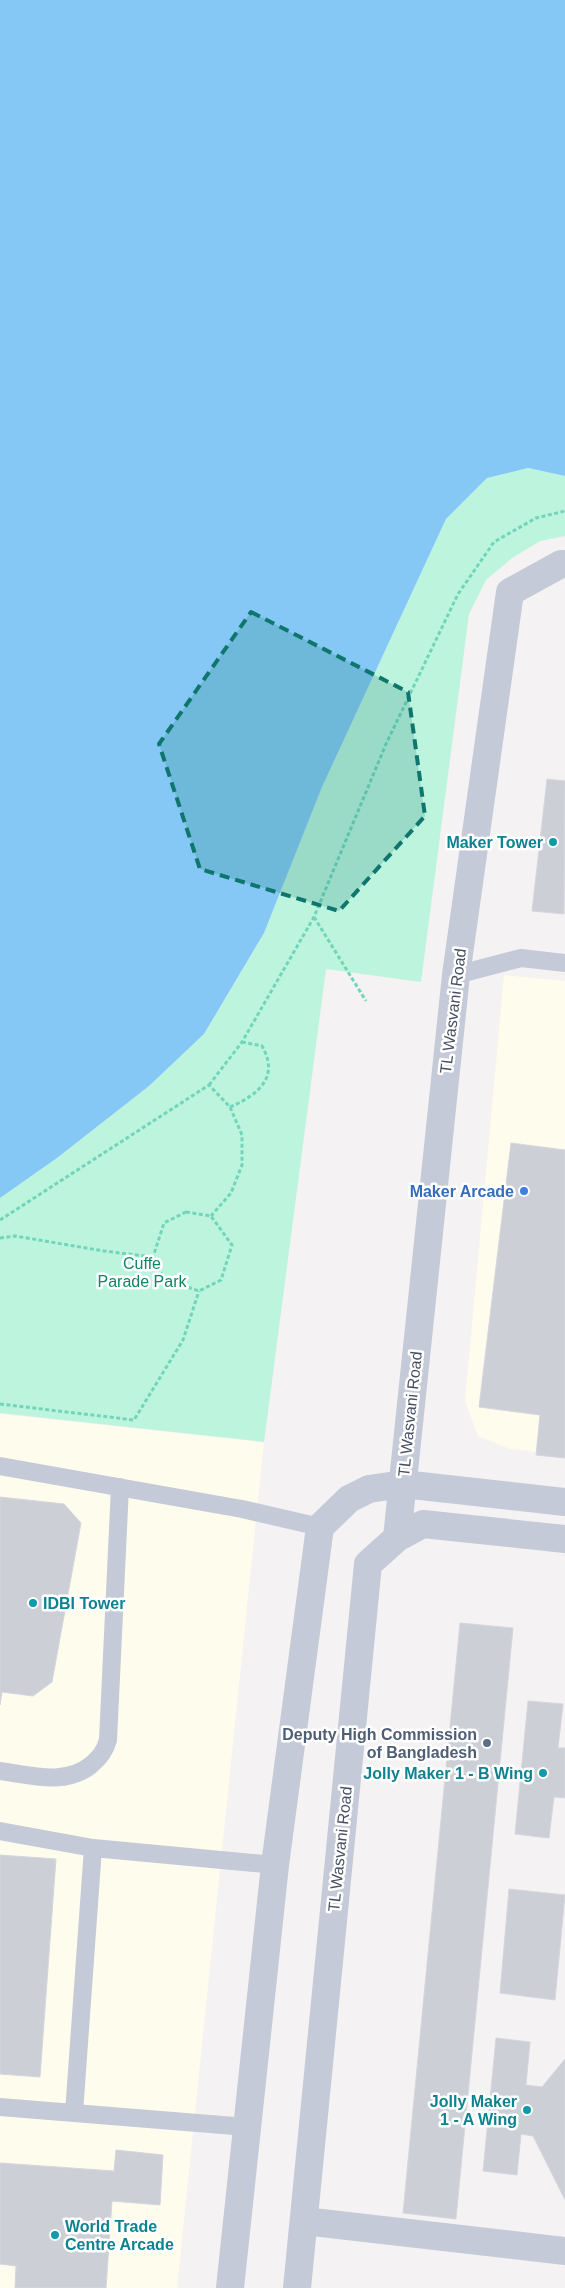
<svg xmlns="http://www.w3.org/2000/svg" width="565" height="2288" viewBox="0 0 565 2288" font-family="Arial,sans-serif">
<rect width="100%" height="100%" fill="#f4f2f2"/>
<path fill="#fefcec" d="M504,975L565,981V1455L510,1449L478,1436L465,1401Z
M0,1414L264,1442L177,2288H0Z"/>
<path fill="#bdf4de" d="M528,468L565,476V536L540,541L512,558L486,580L469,614L421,982L326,969L264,1442L0,1413V1198L57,1158L149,1086L204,1034L264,933L322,787L446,519L487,478Z"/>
<path fill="#86c8f5" d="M0,0H565V476L528,468L487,478L446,519L322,787L264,933L204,1034L149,1086L57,1158L0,1198Z"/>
<path fill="#cdcfd7" stroke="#d5d6de" d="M547,779L565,781L564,914L532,911Z
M511,1143L565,1150V1458L536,1455L540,1415L479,1407Z
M0,1497L64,1504L81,1523L52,1682L33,1696L2,1692L0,1705Z
M460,1623L513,1628L456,2219L403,2213Z
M528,1701L563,1704L558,1748H565V1798L554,1797L549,1838L515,1834Z
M0,1855L56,1859L40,2077L0,2074Z
M509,1889L565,1895L555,2000L500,1993Z
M496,2038L530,2042L526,2085L542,2087L565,2059V2200L533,2136L521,2134L517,2175L483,2171Z
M116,2150L163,2155L160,2205L112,2201L106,2288H15L16,2266L0,2264V2163L114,2171Z"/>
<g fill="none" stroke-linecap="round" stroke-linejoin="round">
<path stroke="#71d6b9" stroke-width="3" stroke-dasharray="4 2.5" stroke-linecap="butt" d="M314,917L366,1001
M209,1085L242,1042L314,917L386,744L458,594L494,542L536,518L565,511
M230,1107C258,1095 280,1077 262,1046L242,1042
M186,1212L211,1216L232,1245L221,1280L199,1291L164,1279L153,1257L164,1223Z
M0,1220L209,1085L230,1107L242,1135V1165L231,1193L211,1216
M0,1238L15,1236L104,1251L153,1257
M0,1404L134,1420L183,1340L199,1291"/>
<path stroke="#c4cad7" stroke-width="18" d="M456,975L521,958L565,963
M0,1466L242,1509L320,1527
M0,1771C30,1775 66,1786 91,1765C100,1757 105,1751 108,1740L120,1487
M0,1831L93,1848L275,1865
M0,2107L74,2113L93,1848
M74,2113L247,2127"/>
<path stroke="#c4cad7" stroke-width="28" d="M397,1538L456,975L510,592L561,564H565
M304,2221L565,2251
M230,2288L275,1865L320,1527L349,1499L369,1489L403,1484L565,1502
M297,2288L368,1564L397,1538L423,1524L565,1539"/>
</g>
<path fill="#0f766e" fill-opacity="0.2" stroke="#0f766e" stroke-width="4" stroke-dasharray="10 6" stroke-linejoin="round" d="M251,612L408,692L425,816L339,911L200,869L159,744Z"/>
<g fill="#0f9aa8" stroke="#fff" stroke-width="2">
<circle cx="553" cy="842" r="5"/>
<circle cx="33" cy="1603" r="5"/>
<circle cx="543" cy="1773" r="5"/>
<circle cx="527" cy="2110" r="5"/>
<circle cx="55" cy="2235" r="5"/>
</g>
<circle fill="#3f7fe0" stroke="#fff" stroke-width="2" cx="524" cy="1191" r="5"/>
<circle fill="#5c6f8a" stroke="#fff" stroke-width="2" cx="487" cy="1743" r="5"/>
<g text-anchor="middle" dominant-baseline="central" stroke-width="5" stroke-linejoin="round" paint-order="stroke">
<g font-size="16" font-weight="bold" fill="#0d838f" stroke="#fff" text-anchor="end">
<text x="543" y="842">Maker Tower</text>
<text x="43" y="1603" text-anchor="start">IDBI Tower</text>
<text x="533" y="1773">Jolly Maker 1 - B Wing</text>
<text x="517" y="2101">Jolly Maker<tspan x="517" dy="18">1 - A Wing</tspan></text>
<text x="65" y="2226" text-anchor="start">World Trade<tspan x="65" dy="18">Centre Arcade</tspan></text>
</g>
<g font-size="16" fill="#475062" stroke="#fff">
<text transform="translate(453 1011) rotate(-83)">TL Wasvani Road</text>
<text transform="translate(410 1414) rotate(-84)">TL Wasvani Road</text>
<text transform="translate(340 1849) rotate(-84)">TL Wasvani Road</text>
</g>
<g font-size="16" font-weight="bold" fill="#366cbe" stroke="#fff" text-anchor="end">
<text x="514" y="1191">Maker Arcade</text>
</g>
<g font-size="16" fill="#0e8763" stroke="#fff">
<text x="142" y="1263">Cuffe<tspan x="142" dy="18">Parade Park</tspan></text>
</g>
<g font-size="16" font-weight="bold" fill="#4e5e75" stroke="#fff" text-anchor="end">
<text x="477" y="1734">Deputy High Commission<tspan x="477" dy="18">of Bangladesh</tspan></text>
</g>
</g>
</svg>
